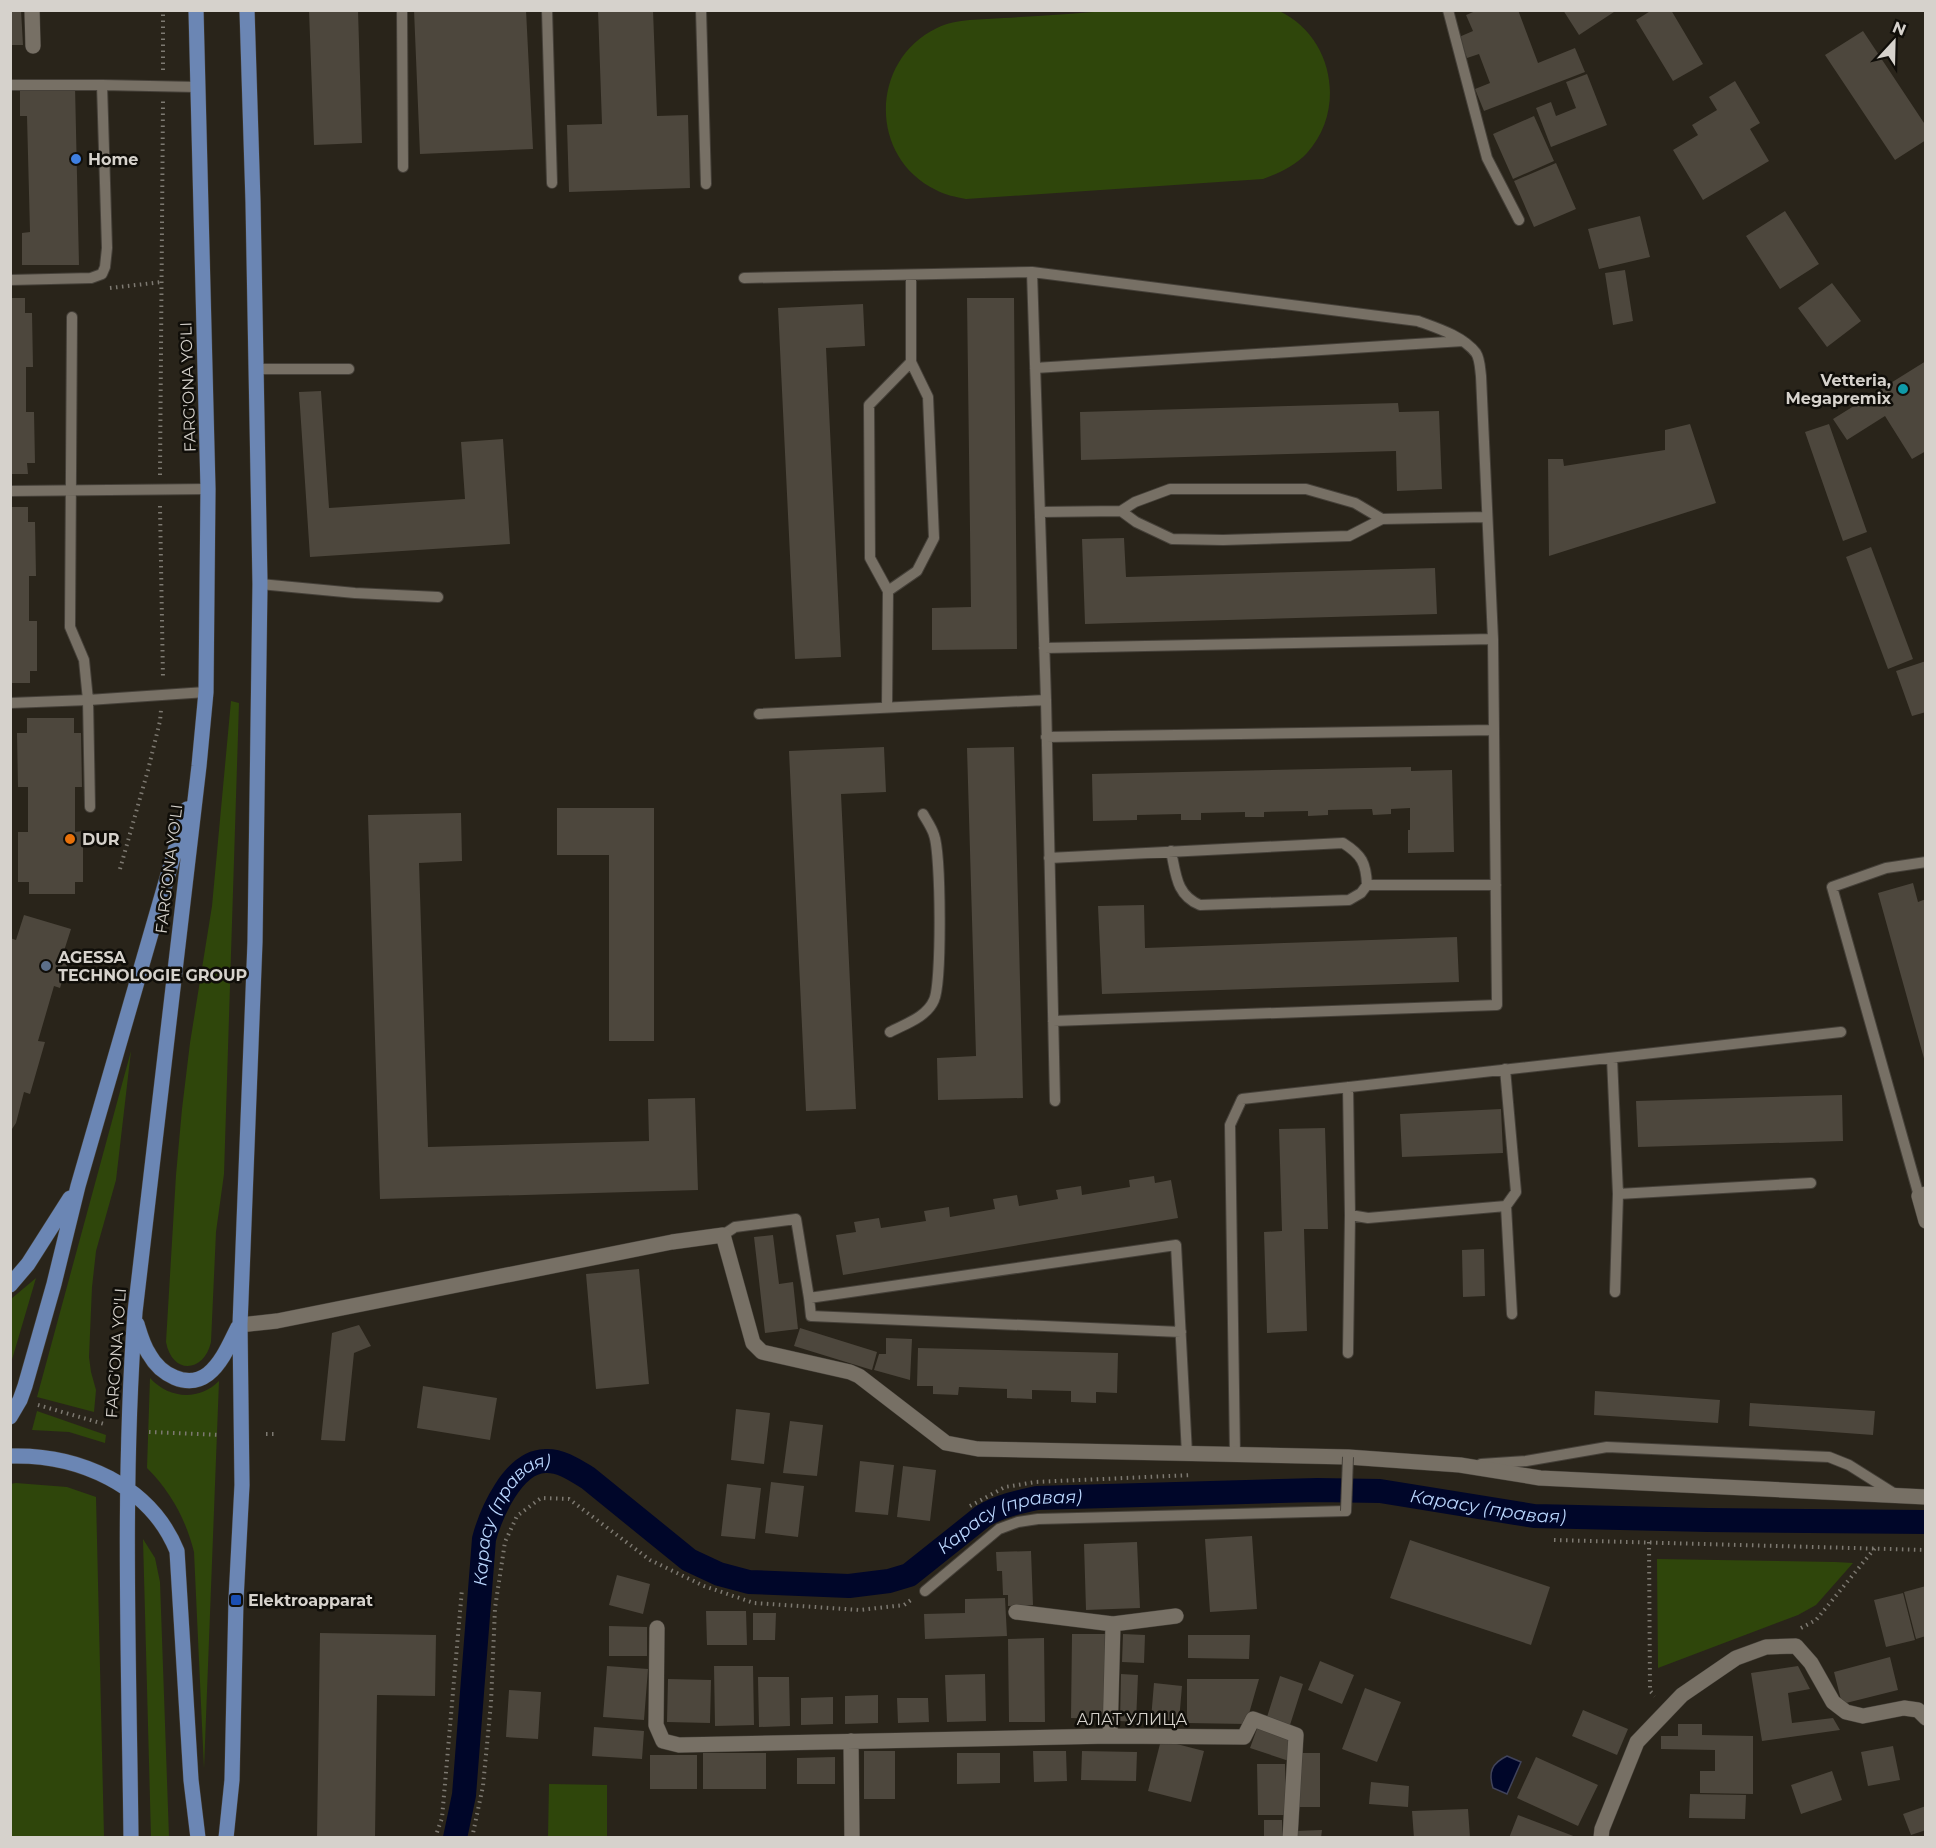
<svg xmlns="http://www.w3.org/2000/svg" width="1936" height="1848" viewBox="0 0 1936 1848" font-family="Montserrat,sans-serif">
<rect width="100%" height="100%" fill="#29241a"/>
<path fill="#2f460b" d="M1119,10L1279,11C1333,36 1347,109 1307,153C1295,166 1279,173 1263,179L966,199C956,197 945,195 936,190C868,157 870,60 937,28C957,18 982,20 1004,18C1043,16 1081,13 1119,10Z
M231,701L239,703L224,1174L216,1232L211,1342C204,1373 172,1375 166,1342L176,1175L182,1109L190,1043L212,906Z
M131,1051L116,1180L96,1251L92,1287L89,1357L91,1372L96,1390L94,1412L37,1397Z
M36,1278L11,1363V1299Z
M150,1378C169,1399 199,1401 219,1381L204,1769L194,1552C186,1520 171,1492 147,1468Z
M37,1411L106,1435L105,1443L69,1432L32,1430Z
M16,1483L67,1487L96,1497L104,1837H11L10,1484Z
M143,1539L155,1558L160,1582L169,1837H151Z
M1657,1559L1835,1562L1853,1563L1816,1605L1798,1615L1658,1668Z
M549,1784L607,1785V1837H548Z"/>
<path fill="#000629" stroke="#40435a" stroke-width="1.5" d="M1507,1756L1521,1762L1507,1794L1493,1788C1488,1772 1492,1763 1507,1756Z"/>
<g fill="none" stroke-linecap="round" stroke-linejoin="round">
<path stroke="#000629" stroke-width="24" id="s1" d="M455,1838L464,1795L484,1539C491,1513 513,1462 545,1461C561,1460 575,1470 588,1478L689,1560L719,1574L749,1582L849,1586L889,1581L909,1575L983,1516C1000,1506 1018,1502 1037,1498L1317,1490L1380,1491L1534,1516L1708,1520L1926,1522"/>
</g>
<path fill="#4d473d" d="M10,10H21L23,45H10Z
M309,10H358L362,143L314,145Z
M414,10H526L533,149L420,154Z
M598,10H653L657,116L688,115L690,188L569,192L567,125L602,124Z
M1478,10H1518L1538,63L1575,48L1585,72L1484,111L1475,89L1490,83L1479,54L1467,58L1459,37L1473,31L1466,15Z
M1563,10H1617L1579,35Z
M1652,10H1671L1703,64L1673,81L1636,20Z
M1863,31L1926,126V140L1895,160L1825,55Z
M1587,74L1607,125L1551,147L1536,108L1551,102L1556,116L1576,108L1566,82Z
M1735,81L1760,123L1750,129L1769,161L1703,200L1673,150L1698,135L1692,125L1717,110L1709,97Z
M75,86L79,265H22V233L30,232L27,116H20V87Z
M1534,116L1554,161L1513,179L1493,134Z
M1556,163L1576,209L1534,227L1514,181Z
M1785,211L1819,264L1780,289L1746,236Z
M1640,216L1650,257L1599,269L1588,229Z
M1625,270L1633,321L1613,325L1605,273Z
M1832,283L1861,321L1827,347L1798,308Z
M10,298H25V313H32L33,367H26V412H34L35,463H27L28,474H10Z
M967,298H1014L1017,649L932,650V608L971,607Z
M863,304L865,346L826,348L841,657L795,659L778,308Z
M1926,361V451L1912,459L1885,416L1847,440L1833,419Z
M321,391L329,508L465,499L461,442L503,439L510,544L310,557L299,392Z
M1398,403L1399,412L1439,411L1442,489L1397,491L1396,451L1081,460L1080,412Z
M1690,424L1716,503L1549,556L1548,459H1563L1564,466L1665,450V430Z
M1829,424L1867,532L1843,541L1805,432Z
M10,507H28V522H35L36,576H29V621H37V671H30V683H10Z
M1124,538L1126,577L1435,568L1437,614L1085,624L1082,539Z
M1871,547L1913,659L1888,669L1846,557Z
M1926,661V712L1912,716L1896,671Z
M27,718H74V733H81L82,787H75V832L83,831V882H75V894H29V882H18V832H28V787H18L17,733H27Z
M884,747L886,792L841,794L856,1109L806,1111L789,751Z
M1014,747L1023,1098L938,1100L937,1058L976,1056L967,748Z
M1411,767V771L1452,770L1454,852L1408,853V830H1410V808L1391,809V814L1373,815L1372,809L1328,810V815L1308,816V811L1264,812V817H1245V812L1201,813V820H1181V814L1137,815V820L1093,821L1092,774Z
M557,808H654V1041H609V855H557Z
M461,813L462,861L419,863L428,1147L649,1141L648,1099L695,1098L698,1190L380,1199L368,815Z
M1913,883L1918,902L1926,899L1925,1062L1878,893Z
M1144,905L1145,948L1457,937L1459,982L1102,994L1098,906Z
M24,915L71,929L63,954L70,956L60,988L54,986L38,1041L45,1042L30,1094L24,1092L16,1123L10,1132V938L16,940Z
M1842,1095L1843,1141L1638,1147L1636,1101Z
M1501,1109L1503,1153L1402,1157L1400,1114Z
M1325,1128L1328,1229H1304L1307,1331L1267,1333L1264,1232L1282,1231L1279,1129Z
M1154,1176L1155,1183L1171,1180L1178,1218L843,1275L836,1235L856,1232L854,1222L879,1218L881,1228L926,1221L924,1211L949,1207L950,1217L995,1209L993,1199L1017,1195L1019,1206L1058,1199L1056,1190L1081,1186L1082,1195L1130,1187L1129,1180Z
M773,1235L779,1284L793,1282L798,1329L765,1333L754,1237Z
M1484,1249L1485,1296L1463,1297L1462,1250Z
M639,1269L649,1384L596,1389L586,1274Z
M359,1325L371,1346L354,1353L345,1441L321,1440L332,1333Z
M800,1328L877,1352L872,1370L794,1346Z
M886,1338L912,1339L910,1380L874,1370L879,1354H886Z
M918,1348L1118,1353L1117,1393L1096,1392V1403L1071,1402V1391L1032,1390V1399L1007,1398V1389L959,1387L958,1395L933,1394V1386H917Z
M423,1386L497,1398L490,1440L417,1428Z
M1595,1391L1720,1400L1718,1423L1594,1415Z
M1750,1403L1875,1411L1873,1435L1749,1426Z
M736,1409L770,1413L764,1464L731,1460Z
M790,1421L823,1425L817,1476L783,1473Z
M860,1461L894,1465L888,1515L855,1512Z
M903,1466L936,1470L930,1521L897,1517Z
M771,1482L804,1486L798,1537L765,1533Z
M727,1484L761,1488L755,1539L721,1536Z
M1252,1536L1257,1609L1210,1612L1205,1539Z
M1410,1540L1550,1587L1531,1645L1390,1598Z
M1137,1542L1140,1608L1086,1610L1084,1544Z
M1031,1551L1033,1605L1008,1606V1595H1003L1002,1571H997L996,1552Z
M617,1575L650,1584L643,1614L609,1605Z
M1926,1586V1636L1916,1639L1904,1592Z
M1903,1593L1915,1640L1886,1647L1874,1600Z
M1005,1598L1007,1636L925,1639L924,1614L965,1613V1599Z
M706,1611H746L747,1645H707Z
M753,1613H776L775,1640H753Z
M609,1626L647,1627V1656H609Z
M320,1633L436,1635L435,1696L377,1695L375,1838H317Z
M1072,1634H1105L1104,1719L1071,1718Z
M1123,1634L1145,1635L1144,1663L1122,1662Z
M1188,1635H1250L1249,1659L1188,1658Z
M1044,1638L1045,1722H1009L1008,1639Z
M1890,1657L1898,1690L1842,1704L1834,1672Z
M1320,1661L1354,1675L1342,1704L1308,1690Z
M607,1666L648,1669L644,1720L603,1717Z
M714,1666H753L754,1725L715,1726Z
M1798,1666L1810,1689L1788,1693L1792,1723L1833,1718L1840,1730L1762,1741L1751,1673Z
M985,1674L986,1721L947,1722L945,1675Z
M1121,1674L1138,1675L1136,1722L1120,1721Z
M1280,1676L1303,1684L1290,1725L1267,1717Z
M758,1677H789L790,1726L759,1727Z
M668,1679L711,1680L710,1723L667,1722Z
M1187,1679H1259L1246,1724L1187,1723Z
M1154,1683L1182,1686L1179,1721L1151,1719Z
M1365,1688L1401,1702L1377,1762L1342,1749Z
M509,1690L541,1692L538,1739L506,1737Z
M878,1695V1723L845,1724V1696Z
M833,1697V1724L801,1725V1698Z
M897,1698H928L929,1722L898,1723Z
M1583,1710L1628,1729L1617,1755L1572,1736Z
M1678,1724H1702V1735L1753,1736V1794L1700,1793V1771H1715V1750L1661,1749V1736H1678Z
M1258,1726L1292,1739V1762L1250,1748Z
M594,1727L644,1731L642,1759L592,1756Z
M1161,1740L1204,1751L1191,1802L1148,1791Z
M1893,1746L1900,1780L1868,1786L1861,1752Z
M864,1751H895V1799H864Z
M1033,1751H1066L1067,1781L1034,1782Z
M1082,1751L1137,1752L1136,1781L1081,1780Z
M703,1753H766V1789H703Z
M957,1753H1000V1783L957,1784Z
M1298,1753H1320V1807H1298Z
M650,1755H697V1789H650Z
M835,1757V1784H797V1758Z
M1536,1757L1598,1785L1578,1826L1517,1798Z
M1257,1764H1285L1286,1815H1258Z
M1832,1771L1842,1800L1801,1814L1791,1785Z
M1371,1782L1409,1786L1408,1807L1369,1804Z
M1690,1794L1746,1795L1745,1819L1689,1818Z
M1926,1806V1830L1911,1835L1903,1814Z
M1468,1809L1470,1838H1414L1412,1811Z
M1518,1815L1576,1837V1838H1509Z
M1264,1820H1282V1838H1264Z
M1322,1830L1321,1838H1295V1831Z"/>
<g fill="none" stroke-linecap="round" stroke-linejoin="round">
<defs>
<path id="lane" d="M402,10L403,167
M547,10L552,183
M701,10L706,184
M1448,10L1487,158L1519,220
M10,85H102
M1032,272L1418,321C1437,328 1463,336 1476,353C1480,359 1480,369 1481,376L1493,639L1497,1005L1053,1021
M744,278L1032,272L1046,700L1055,1101
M10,280L91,278L102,274L105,267L107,248L102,85L197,87
M1035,368L1463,341
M256,369H349
M10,491L208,489
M1121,511L1136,522L1172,539L1223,540L1349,536L1382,519
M1040,512L1121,511L1135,502L1170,489H1306L1355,503L1382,519L1487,517
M260,584L355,593L438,597
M888,591L917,571L934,538L928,397L911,362
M1044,648L1493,639
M10,703L88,700L84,660L70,627L72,317
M887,707L888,591L870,558L869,405L911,362V275
M759,714L1046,700
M1046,737L1494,730
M90,807L88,700L206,692
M1049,858L1343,843C1362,855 1366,863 1367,885L1361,893L1349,900L1200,905C1176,895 1176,874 1171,851
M1367,885H1496
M890,1032C905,1024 927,1017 934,1000C942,983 941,854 934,835C932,828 927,821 923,814
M1612,1058L1618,1194L1811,1183
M1348,1087L1350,1215L1368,1218L1506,1206L1516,1192L1505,1069
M1919,1196L1832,887L1886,868L1926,862
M1506,1206L1512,1314
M723,1235L735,1227L796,1219L809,1298L1176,1245L1187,1454
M1615,1292L1618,1194
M809,1298L811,1316L1181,1332
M1348,1353L1350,1215
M1235,1455L1230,1125L1242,1099L1841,1032
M1481,1464L1526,1461L1607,1447L1829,1457L1849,1465L1895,1494
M925,1591L999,1529L1018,1522L1038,1519L1346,1511"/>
<path id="street" d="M32,10L33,46
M1926,1194L1919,1196L1926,1221
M240,1325L277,1321L672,1242L723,1235L753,1343L762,1352L850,1372L859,1376L946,1443L978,1449L1348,1457L1460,1465L1540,1478L1926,1497
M1016,1612L1113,1624L1176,1616
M657,1628L656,1725L663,1741L679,1745L1110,1736L1244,1737L1253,1719L1296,1735L1290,1838
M1110,1736L1113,1624
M851,1741L852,1838
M1601,1838L1602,1829L1637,1742L1682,1695L1736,1658L1766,1647L1796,1646L1811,1663L1833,1702L1846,1712L1863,1716L1904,1708L1918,1710L1926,1718"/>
<path id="primary" d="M10,1285L28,1264L70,1198
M137,1324C140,1334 143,1345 149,1354C160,1374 187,1390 208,1374C222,1363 230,1343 238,1327
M10,1417L20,1400L25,1386L54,1284L78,1186L187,809
M10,1456C79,1454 150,1485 177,1551L191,1780L198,1838
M131,1838C129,1662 122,1487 135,1312L199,766L206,692L208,489L196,10
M226,1838L232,1780L236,1600L242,1485L240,1325L255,942L260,584L253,202L247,10"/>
</defs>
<use href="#lane" stroke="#454039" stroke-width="12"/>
<use href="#street" stroke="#454039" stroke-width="16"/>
<use href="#primary" stroke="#454039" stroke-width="16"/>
<path stroke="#7d7971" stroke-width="4" stroke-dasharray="1.5 4.5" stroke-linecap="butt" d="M163,70V10
M110,288L162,282
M160,475L163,101
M160,506L163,679
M120,869L148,770L160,721L161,710
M38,1405L104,1424
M149,1432L220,1435
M266,1434H277
M970,1506L1005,1487L1035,1482L1192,1475
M1554,1540L1926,1550
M1649,1542L1650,1691L1655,1696
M1801,1628L1816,1620L1875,1548
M435,1838L442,1818L462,1589
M472,1838L483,1786L491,1703L495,1608L505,1542L517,1516L541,1498L569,1499L650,1560L704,1586L754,1603L860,1610L904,1605L911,1600"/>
<use href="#lane" stroke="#777065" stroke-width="10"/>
<use href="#street" stroke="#777065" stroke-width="15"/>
<use href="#primary" stroke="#6b86b4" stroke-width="15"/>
<defs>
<path id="lane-bridge" d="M1346,1511L1348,1457"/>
</defs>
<use href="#lane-bridge" stroke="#454039" stroke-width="12" stroke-linecap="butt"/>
<use href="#lane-bridge" stroke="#777065" stroke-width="10"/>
</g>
<circle fill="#3f7fe0" stroke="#100e09" stroke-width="2" cx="76" cy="159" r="6"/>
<circle fill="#0f9aa8" stroke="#100e09" stroke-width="2" cx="1903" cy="389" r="6"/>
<circle fill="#e8710a" stroke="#100e09" stroke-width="2" cx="70" cy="839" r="6"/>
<circle fill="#5c6f8a" stroke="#100e09" stroke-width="2" cx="46" cy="966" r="6"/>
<rect fill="#1a4fb4" stroke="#100e09" stroke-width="2" x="230" y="1594" width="12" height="12" rx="3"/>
<g text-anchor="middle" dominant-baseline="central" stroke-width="5" stroke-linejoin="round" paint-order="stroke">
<g font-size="16" font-weight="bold" fill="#d6d2cc" stroke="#100e09" text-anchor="start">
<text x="88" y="159">Home</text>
<text x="1891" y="380" text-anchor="end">Vetteria,<tspan x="1891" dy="18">Megapremix</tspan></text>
<text x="82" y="839">DUR</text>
<text x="58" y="957">AGESSA<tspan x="58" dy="18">TECHNOLOGIE GROUP</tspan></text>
<text x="248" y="1600">Elektroapparat</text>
</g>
<g font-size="16" fill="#d6d2cc" stroke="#100e09">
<text transform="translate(188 387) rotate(-92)">FARG'ONA YO'LI</text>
<text transform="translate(169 869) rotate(-83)">FARG'ONA YO'LI</text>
<text transform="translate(116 1353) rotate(-86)">FARG'ONA YO'LI</text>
<text x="1132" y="1719">АЛАТ УЛИЦА</text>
</g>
<g font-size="18" font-style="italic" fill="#b8d5fc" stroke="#100e09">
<text stroke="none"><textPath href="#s1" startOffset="1412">Карасу (правая)</textPath></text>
<text stroke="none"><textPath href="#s1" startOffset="926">Карасу (правая)</textPath></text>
<text stroke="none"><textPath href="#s1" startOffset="332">Карасу (правая)</textPath></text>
</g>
</g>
<rect width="1936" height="1848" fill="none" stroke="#d6d2cc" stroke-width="24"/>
<g transform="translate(1894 42) rotate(22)" stroke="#100e09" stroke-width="4.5" paint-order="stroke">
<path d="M0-4.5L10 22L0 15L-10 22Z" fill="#d6d2cc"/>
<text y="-9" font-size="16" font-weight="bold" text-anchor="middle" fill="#d6d2cc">N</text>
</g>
</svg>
